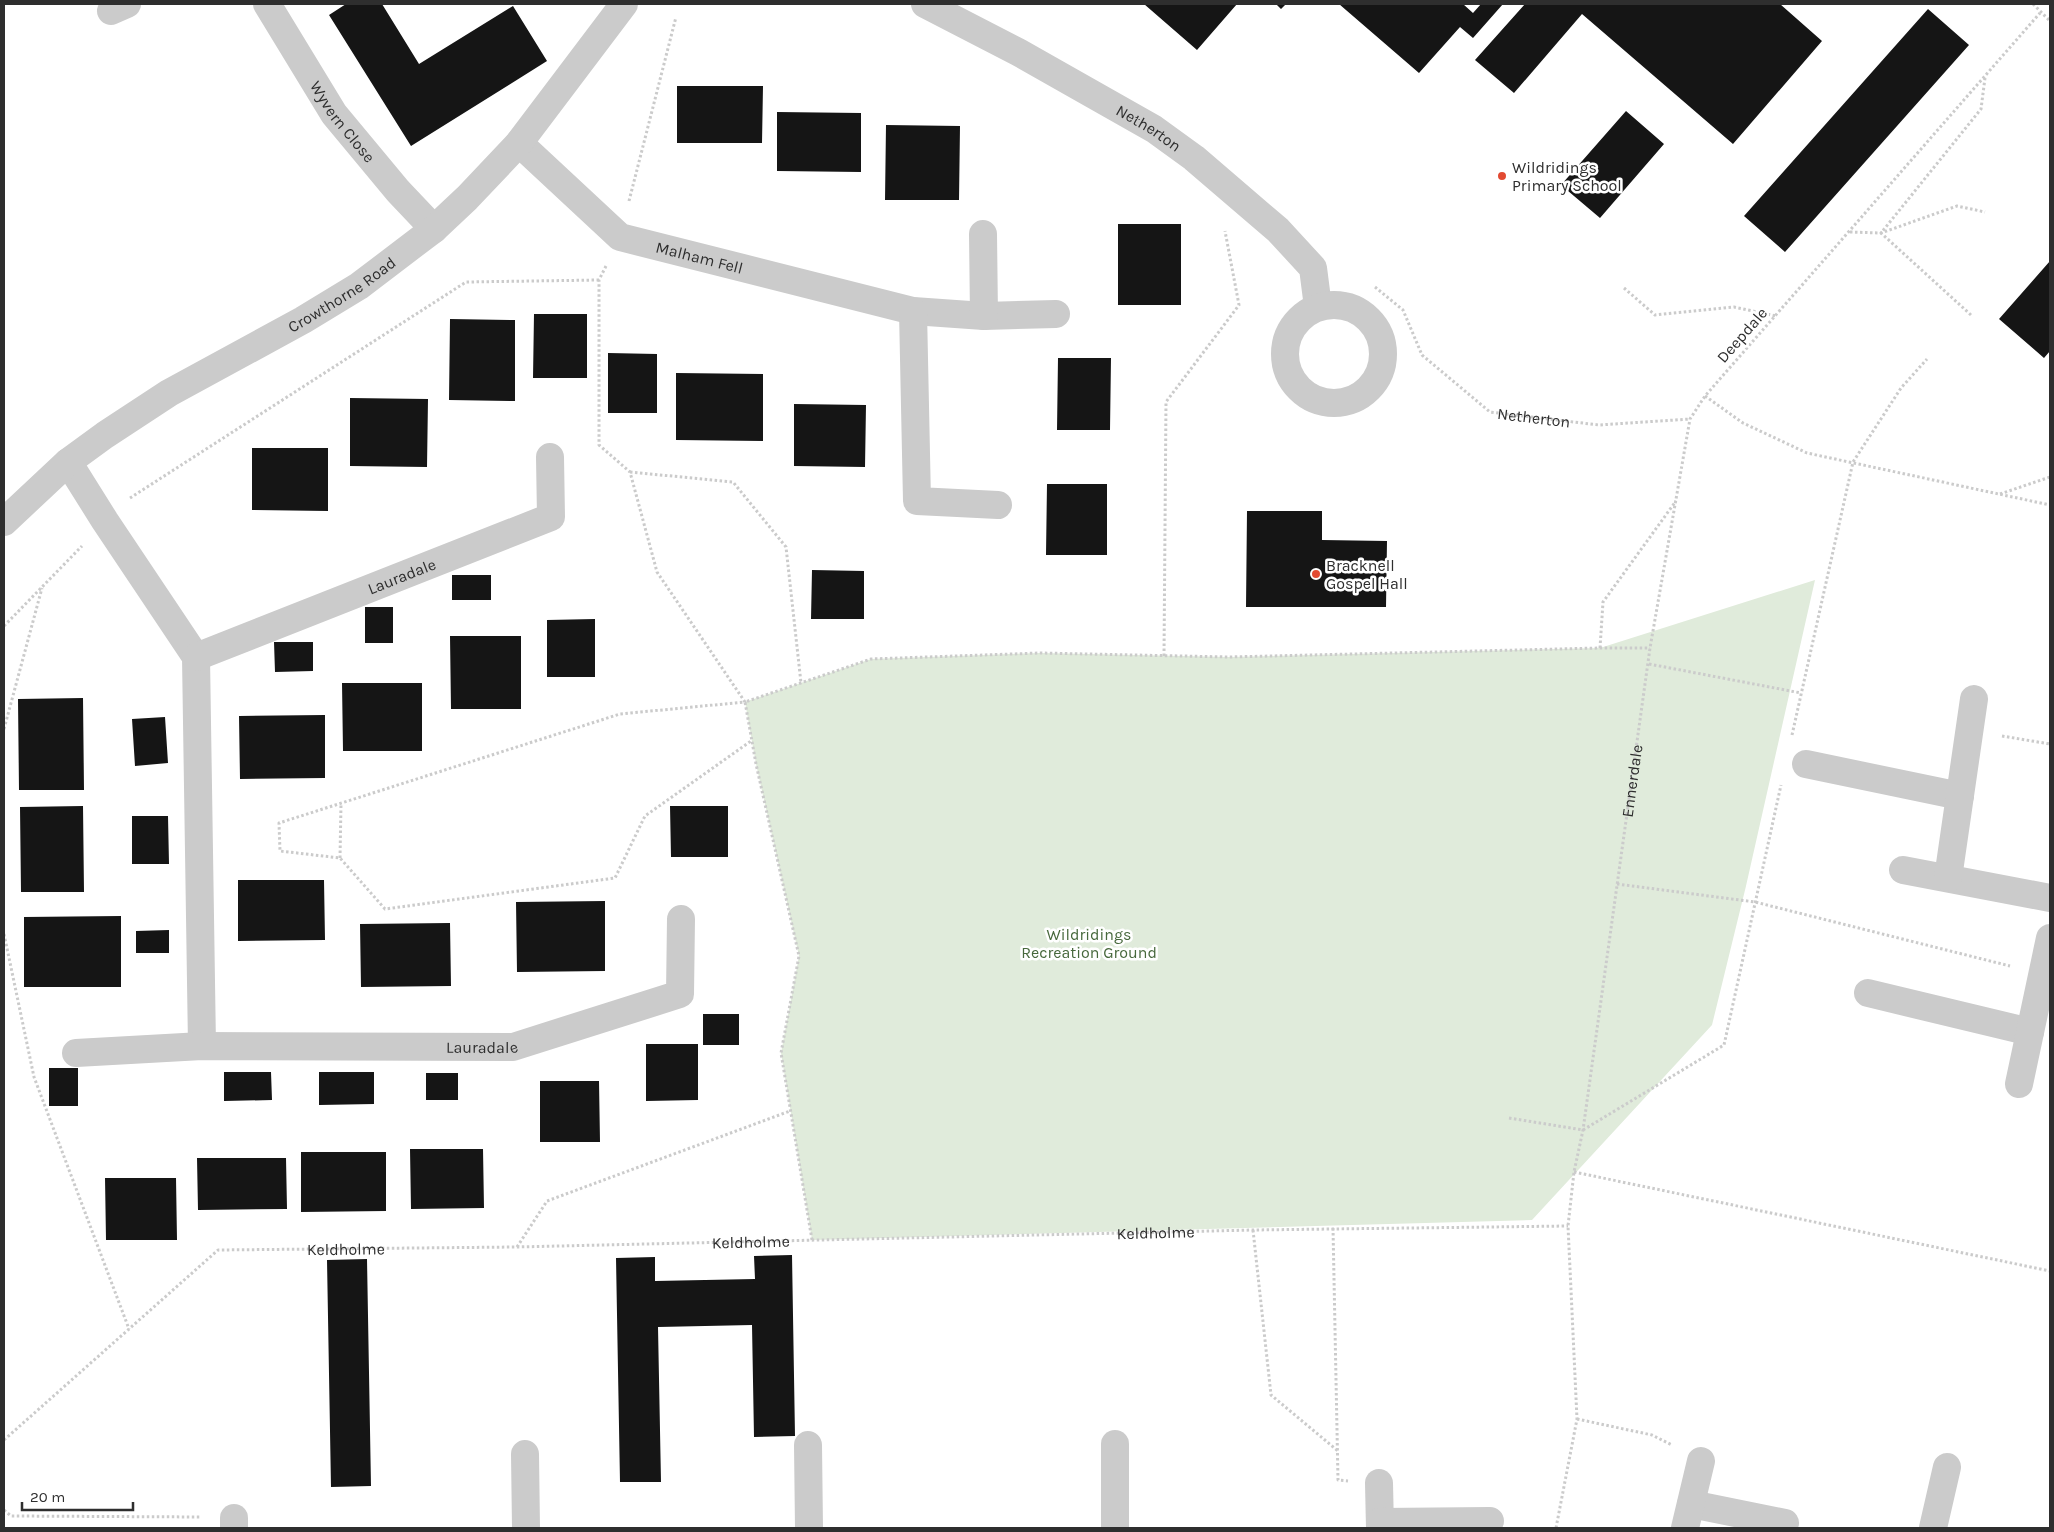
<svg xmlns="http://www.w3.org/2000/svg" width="2054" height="1532" viewBox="0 0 2054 1532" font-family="Karla,sans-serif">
<rect width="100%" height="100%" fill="#fff"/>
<path fill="#e0ebdb" d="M1815,580L1746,886L1712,1025L1532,1220L812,1240L781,1053L799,956L756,764L745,702L871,659L1040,653L1229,657L1600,648Z"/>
<path fill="#151515" d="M346,4H382L419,64L513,6L547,61L411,146L329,15Z
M1144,4H1237L1197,50Z
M1276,4H1286L1281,9Z
M1339,4H1463L1473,13L1481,4H1503L1473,38L1460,27L1419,73Z
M1525,4H1780L1822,41L1733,144L1582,14L1514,93L1475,60Z
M1928,9L1969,45L1785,252L1744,216Z
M677,86H763L762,143H677Z
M1626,111L1664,144L1600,218L1561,185Z
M777,112L861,113V172L777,171Z
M886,125L960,126L959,200H885Z
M1118,224H1181V305H1118Z
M2050,261V351L2044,358L1999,319Z
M534,314H587V378H533Z
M450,319L515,320V401L449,400Z
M608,353L657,354V413H608Z
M1058,358H1111L1110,430H1057Z
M676,373L763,374V441L676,440Z
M350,398L428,399L427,467L350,466Z
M794,404L866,405L865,467L794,466Z
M252,448H328V511L252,510Z
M1047,484H1107V555H1046Z
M1247,511H1322V540L1387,541L1386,607H1246Z
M812,570L864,571V619H811Z
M452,575H491V600H452Z
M365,607H393V643H365Z
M595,619V677H547V620Z
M450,636H521V709H451Z
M274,642H313V671L275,672Z
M342,683H422V751H343Z
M83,698L84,790H19L18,699Z
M325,715V778L240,779L239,716Z
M165,717L168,763L135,766L132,719Z
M83,806L84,892H21L20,807Z
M670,806H728V857H671Z
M132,816H168L169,864H132Z
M238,880H324L325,940L238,941Z
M605,901V971L517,972L516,902Z
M121,916V987H24V917Z
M450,923L451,986L361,987L360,924Z
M169,930V953H136V931Z
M703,1014H739V1045H703Z
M646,1044H698V1100L646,1101Z
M49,1068H78V1106H49Z
M224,1072H271L272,1100L224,1101Z
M319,1072H374V1104L319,1105Z
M426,1073H458V1100H426Z
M540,1081H599L600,1142H540Z
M410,1149H483L484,1208L411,1209Z
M301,1152H386V1211L301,1212Z
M197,1158H286L287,1209L198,1210Z
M105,1178H176L177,1240H106Z
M792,1255L795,1436L754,1437L752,1325L658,1327L661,1482H620L616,1258L655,1257V1281L755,1279L754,1256Z
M367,1259L371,1486L331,1487L327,1260Z"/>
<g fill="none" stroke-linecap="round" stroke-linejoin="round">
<g stroke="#cbcbcb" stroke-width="3" stroke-dasharray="2.5 2.5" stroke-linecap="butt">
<path d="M2033,4L2050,21"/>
<path d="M629,201L676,17"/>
<path d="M1850,232L1881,233L1957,206L1985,212"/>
<path d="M606,266L599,280V445L630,472L657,572L745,702L620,714L279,823L280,851L340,858L385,909L615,878L645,816L751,741"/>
<path id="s1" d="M1375,287L1403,310L1422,355L1490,412L1599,425L1690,419"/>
<path d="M1624,288L1655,315L1734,307L1776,316"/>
<path d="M1971,315L1881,233L1981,109L1985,78"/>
<path d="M1705,396L1743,423L1807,453L2050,505"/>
<path d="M630,472L733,482L786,547L801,683"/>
<path d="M2000,494L2050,477"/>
<path d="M130,498L466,282L599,280"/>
<path d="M4,626L82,546"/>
<path d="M1600,648L1603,602L1676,501"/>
<path d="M1164,656L1166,402L1239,305L1225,231"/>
<path d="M1649,664L1801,693"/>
<path d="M4,729L42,588"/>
<path d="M1792,735L1853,462L1901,388L1927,359"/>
<path d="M2002,736L2050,744"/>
<path d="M340,858L341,803"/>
<path d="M1617,884L1755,902L2010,966"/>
<path d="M4,934L34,1077L129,1329"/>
<path d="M1509,1118L1583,1130L1724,1045L1781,785"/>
<path d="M1574,1172L2050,1271"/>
<path d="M1333,1228L1338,1480L1348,1481"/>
<path d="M1253,1230L1271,1395L1338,1451"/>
<path d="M812,1240L781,1053L799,956L756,764L745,702L871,659L1040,653L1229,657L1600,648H1650"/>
<path d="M517,1247L547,1201L790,1111"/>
<path d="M1577,1419L1652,1435L1672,1445"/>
<path id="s2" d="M4,1440L218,1250L516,1247L1253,1230L1568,1226"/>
<path d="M4,1510L11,1516L201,1517"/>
<path id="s3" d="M1556,1528L1577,1419L1568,1226L1574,1172L1583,1130L1650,648L1690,419L1705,396L2040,13"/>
</g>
<g stroke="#cbcbcb" stroke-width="28">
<path id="s4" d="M267,4L334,114L398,191L434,229"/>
<path id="s5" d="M925,4L1018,52L1154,129L1194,158L1278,230L1313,268L1318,307"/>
<path d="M111,11L127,4"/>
<path id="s6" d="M519,143L620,237L913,311L984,316L1056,314"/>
<path d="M983,234L984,316"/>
<circle cx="1334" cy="354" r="49"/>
<path d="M913,311L917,501L998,505"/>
<path d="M68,462L105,521L196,657L202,1046"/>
<path id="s7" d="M4,522L68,462L105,435L169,393L303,320L359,286L434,229L467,198L519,143L624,4"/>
<path id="s8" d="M196,657L551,517L550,457"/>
<path d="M1806,764L1960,796"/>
<path d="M1903,870L2050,898"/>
<path d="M1948,878L1974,699"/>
<path d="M1868,993L2030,1032"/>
<path id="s9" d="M76,1053L202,1046L513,1047L680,994L681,919"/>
<path d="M2019,1084L2050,938"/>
<path d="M808,1445L809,1528"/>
<path d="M525,1454L526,1528"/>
<path d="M1379,1483L1380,1528"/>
<path d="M1691,1504L1785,1523"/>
<path d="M1380,1522L1490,1521"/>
<path d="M234,1528V1518"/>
<path d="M1115,1528V1444"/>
<path d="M1685,1528L1701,1461"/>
<path d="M1933,1528L1947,1467"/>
</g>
</g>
<g fill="#e24a32" stroke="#fff" stroke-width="2">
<circle cx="1502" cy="176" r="5"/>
<circle cx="1316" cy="574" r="5"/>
</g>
<g text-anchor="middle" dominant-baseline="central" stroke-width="5" stroke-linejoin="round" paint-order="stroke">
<g font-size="16" fill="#2e2e2e" stroke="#fff">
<text stroke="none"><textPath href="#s4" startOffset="140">Wyvern Close</textPath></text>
<text stroke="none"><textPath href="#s5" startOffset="256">Netherton</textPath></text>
<text stroke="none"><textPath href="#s6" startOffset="220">Malham Fell</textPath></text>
<text stroke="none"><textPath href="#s7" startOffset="409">Crowthorne Road</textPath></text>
<text transform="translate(1742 335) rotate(-49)">Deepdale</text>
<text stroke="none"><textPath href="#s1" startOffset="218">Netherton</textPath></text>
<text stroke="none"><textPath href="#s8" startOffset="221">Lauradale</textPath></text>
<text stroke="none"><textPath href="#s3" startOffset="754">Ennerdale</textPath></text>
<text stroke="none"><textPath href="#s9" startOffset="406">Lauradale</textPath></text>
<text stroke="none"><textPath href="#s2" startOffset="1224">Keldholme</textPath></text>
<text stroke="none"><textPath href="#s2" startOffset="819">Keldholme</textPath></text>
<text stroke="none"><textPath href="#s2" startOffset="414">Keldholme</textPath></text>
</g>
<g font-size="16" fill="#2e2e2e" stroke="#fff" text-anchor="start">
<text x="1512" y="167">Wildridings<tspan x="1512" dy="18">Primary School</tspan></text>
<text x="1326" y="565">Bracknell<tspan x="1326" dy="18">Gospel Hall</tspan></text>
</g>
<g font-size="16" fill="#47683c" stroke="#fff">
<text x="1089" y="934">Wildridings<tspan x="1089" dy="18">Recreation Ground</tspan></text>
</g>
</g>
<rect width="2054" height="1532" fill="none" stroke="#2e2e2e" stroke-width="10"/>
<path d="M22 1502v8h111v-8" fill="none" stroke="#2e2e2e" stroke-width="2.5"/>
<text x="30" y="1502" font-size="15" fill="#2e2e2e" stroke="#ffffff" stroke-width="4" paint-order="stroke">20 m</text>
</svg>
